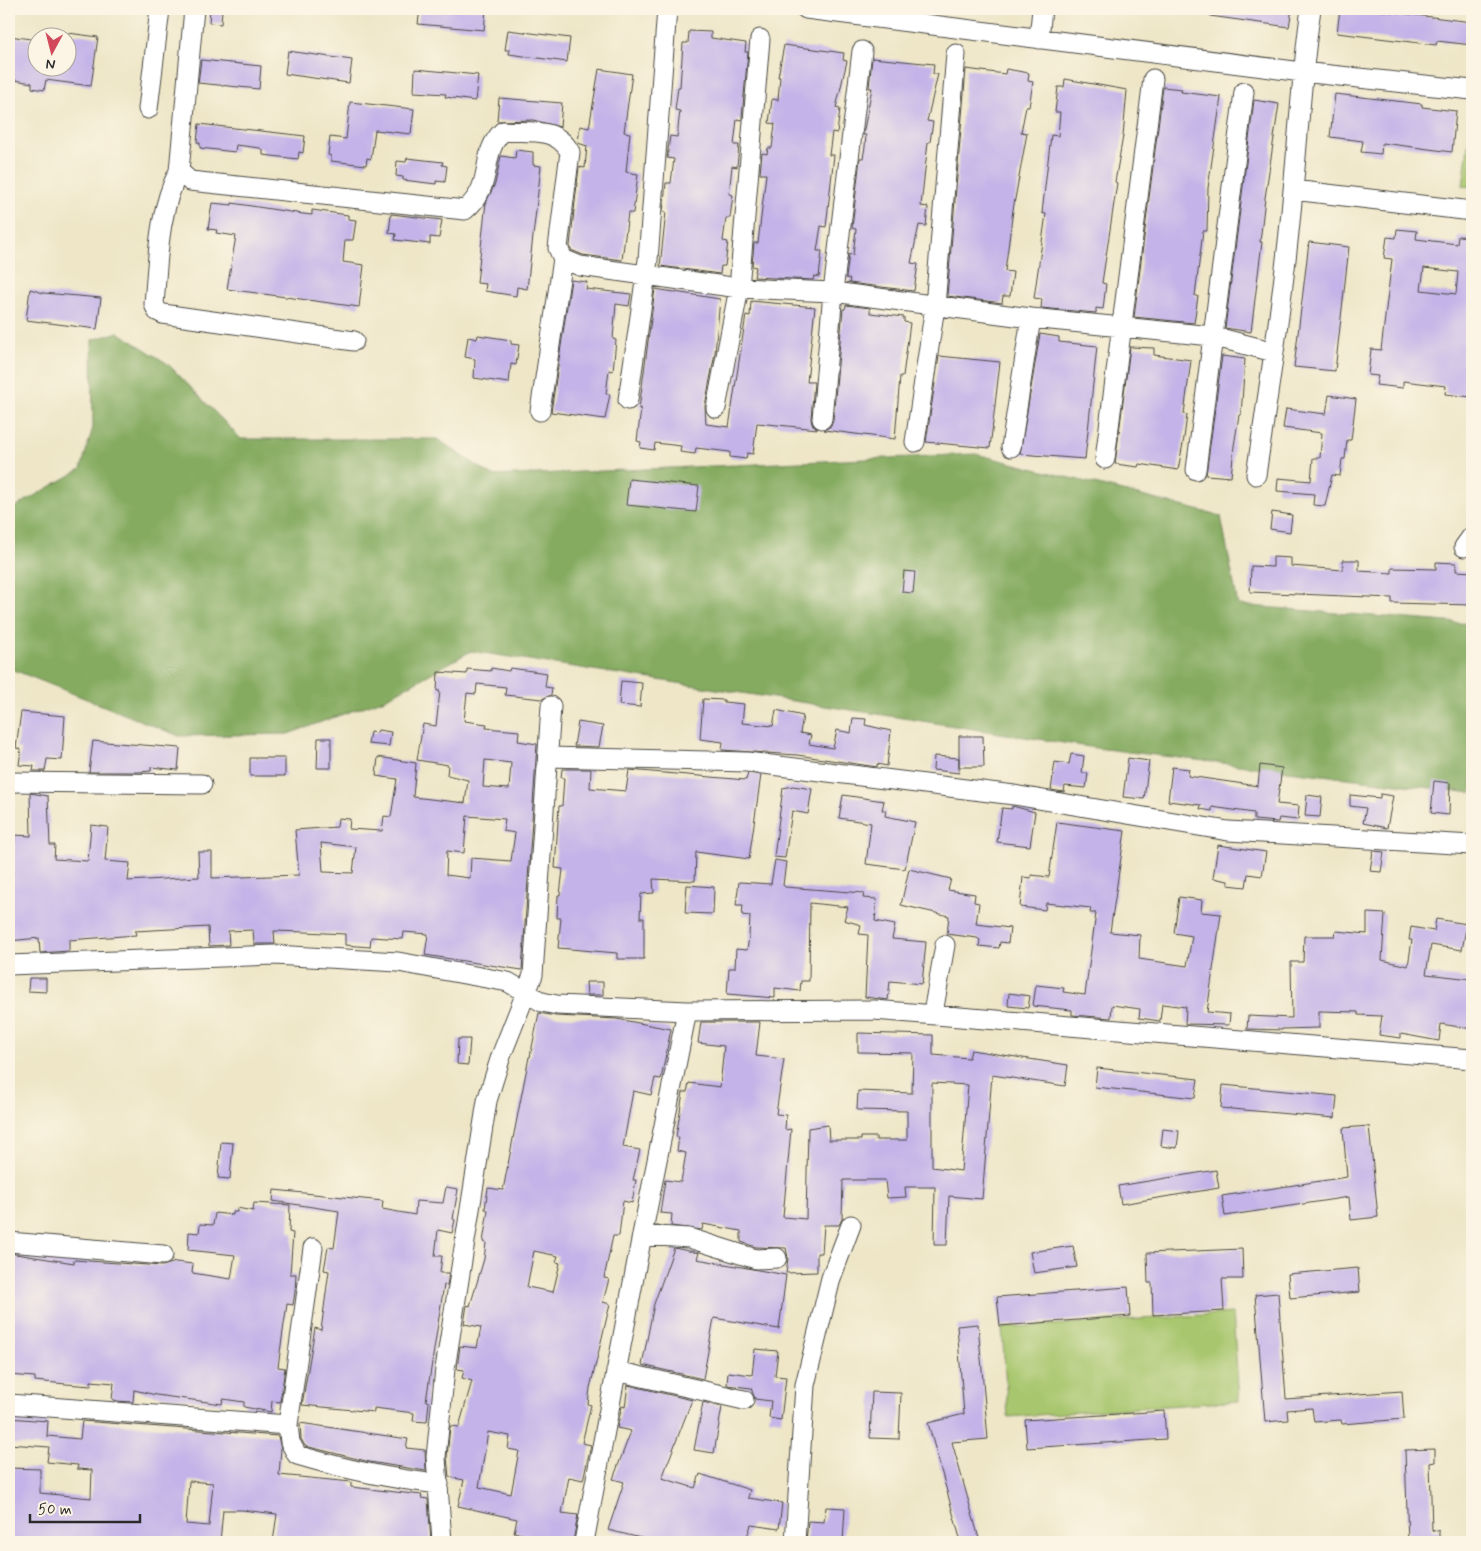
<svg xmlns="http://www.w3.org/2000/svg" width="1481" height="1551" viewBox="0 0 1481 1551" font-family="Mynerve,sans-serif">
<rect width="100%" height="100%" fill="#fcf5e5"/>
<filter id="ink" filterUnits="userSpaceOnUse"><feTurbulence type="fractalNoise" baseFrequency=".02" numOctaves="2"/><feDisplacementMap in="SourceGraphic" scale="10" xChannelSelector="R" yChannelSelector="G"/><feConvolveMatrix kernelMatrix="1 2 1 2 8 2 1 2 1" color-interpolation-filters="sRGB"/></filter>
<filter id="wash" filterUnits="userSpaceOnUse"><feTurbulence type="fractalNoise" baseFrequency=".0096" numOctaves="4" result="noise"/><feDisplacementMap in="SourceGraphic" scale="20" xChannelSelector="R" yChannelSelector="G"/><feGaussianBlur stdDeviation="1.12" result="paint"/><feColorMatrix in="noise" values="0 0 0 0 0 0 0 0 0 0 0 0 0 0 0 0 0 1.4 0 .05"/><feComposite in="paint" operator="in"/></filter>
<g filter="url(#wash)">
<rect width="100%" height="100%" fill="#eee6c7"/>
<path fill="#a7c66d" stroke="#69784c" d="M1472,113V187L1463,186Z
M1233,1313L1239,1401L1008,1417L1002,1328Z"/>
<path fill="#85ab60" stroke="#586b46" d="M118,332L168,364L241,439H437L493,476L976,454L1221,516L1238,605L1472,624V793L1096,748L471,651L385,699L288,734L179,736L9,668V509L15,507L81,469L93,427L92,340Z"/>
<g id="blocks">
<path fill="#c3b3e8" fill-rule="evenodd" d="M210,9H222L221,24L209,23Z
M420,9H486L484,30L418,24Z
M1210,9H1292L1289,27L1210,16Z
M1340,9H1368L1472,22V45L1437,41L1436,45L1337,33Z
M508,30L570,38L567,62L509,54L510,50H505Z
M689,31L711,32V38L746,43L745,52H748L742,117V120L737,119L734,145H739L737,167L732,166L729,194L733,195L730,218H726L723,241L728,242L725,266H721L720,274L660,266L666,212H663L666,183H671L674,159L667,158L670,136L677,137L680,111L675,110L678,87H680L683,43H688Z
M68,33L98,37L91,86L46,80L44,90L32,88V83L9,79V36L38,40V68H68Z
M784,45L844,53L843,60L847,61L836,108L840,109L837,133L832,132L829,155H834L826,227L821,226L817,251H822L819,277L814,276L813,280L754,277L756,267L752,266L754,243H758L766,174H760L762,153L767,154L768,148H772L775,124L769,123L772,99L778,100L780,77H778Z
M288,51L352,60L349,83L285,74Z
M872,58L934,64L933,74H938L927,121L933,122L930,142H928L921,206L928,207L926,226L919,225L911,263L918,264L914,291L849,283L850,279L846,278L849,254L853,255L856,229L852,228L860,158H863L865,147L866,135H863L872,88H869Z
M201,60L261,66L259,89L198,83Z
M415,69L478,75L475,101L445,97L446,94L414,92Z
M599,69L632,74L624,132L630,133L626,172L638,174L633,213H628L622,260L583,255L571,250L570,246L579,167L585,168L587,146L578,143L580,126L589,128Z
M966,69L1005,74L1006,69L1029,73L1028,81L1033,82L1029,107H1026L1021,132L1027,133L1013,210L1005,271L1013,272L1010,296H1003L1002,303L947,296Z
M1065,79L1127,90L1123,136L1115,182L1117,183L1102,283L1106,284L1103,309L1096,308V313L1041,308L1042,299L1034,298L1046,214L1042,213L1051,135L1058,136L1060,112H1055L1058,87H1064Z
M1163,87L1182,89L1181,92L1221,97L1208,188L1207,231H1203L1195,296H1198L1194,323L1134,317Z
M1335,94L1422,104V107L1456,111L1452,152L1382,143L1381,154L1361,152L1363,141L1330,137Z
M499,98L562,103L560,127L533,120L497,121Z
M1254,100L1279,104L1265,198L1260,242H1262L1251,332L1225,328Z
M350,102L414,109L411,134L375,130L371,159L367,158L366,165L331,161V156L328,155L330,137L346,139Z
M199,124L305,136L303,153L299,152L298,159L263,155V150L260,148L236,145L235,152L200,148V143L197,142Z
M516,150L533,152V165L541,166L527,289L517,287L516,296L485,291L486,284L477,283L486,202L495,184L501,156L515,158Z
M407,158L443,162L442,165L447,166L445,182L436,181V184L403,180V177L396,176L397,161L406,162Z
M212,203L232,205V203L303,214L312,215V210L348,215V219L356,220L353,240H345L343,262L364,265L359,307L227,289L236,236L216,233L217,230L208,229Z
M391,214L442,220L439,238L430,237V244L395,240L396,234L389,233Z
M1397,229L1417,231L1416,239L1457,244L1458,236L1472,237L1471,397L1445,394L1446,386L1403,381V388L1376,385L1378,376L1368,375L1371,349L1381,350L1392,259L1384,258L1387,237L1396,238ZM1424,268L1458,272L1456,294L1421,290Z
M1309,242L1349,247L1335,371L1294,367Z
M571,280L587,282L586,289L631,294L629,306L616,304L613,339L616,340L613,371L609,370L606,394H610L605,419L551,412Z
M30,289L43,293L101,298L97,329L26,320Z
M655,289L720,299L715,353L705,406L706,424L729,427L746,315L750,316L751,301L815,307L807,382H814L811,419L812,424L818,429L757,423L753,454L747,453L746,459L730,457V452L696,448L695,454L680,452L681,446L655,443L654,450L640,448L641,442L637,441L641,409H639Z
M846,305L870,308V313L904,317V322L910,323L903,376H900L895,439L824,430L831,426L833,420L843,309H845Z
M1040,334L1059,337V342L1097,346L1085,459L1020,454Z
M478,335L511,340V344L519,345L516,365L511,364L509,383L474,378L475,359L465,357L468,337L477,339Z
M1130,347L1154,348V355L1191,360L1184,414L1187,415L1184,438L1178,470L1139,464L1138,467L1115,464Z
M939,356L1000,362L990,448L926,442Z
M1222,356L1245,359L1241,415H1239L1234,446L1231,477L1206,475Z
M1329,395L1356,399L1351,440H1347L1345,459H1342L1340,476L1332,475L1325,506L1313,505L1314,494L1277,491L1278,478L1311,481L1313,458H1320L1322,433L1283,428L1286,409L1326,414Z
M629,479L699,486L696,512L626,505Z
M1272,512L1292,515L1290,532L1270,529Z
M1273,557L1291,558V566L1343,570V560H1359V571L1392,573V568L1436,569V562L1456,563V571L1472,572V605L1392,603V598L1250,592L1251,566L1273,567Z
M904,571L915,572L913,593L902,592Z
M491,668L509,671L510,668L547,673L545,687L552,688L551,695L542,699L505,695L506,687L477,684L476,694L467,693L464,721L487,724L486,728L519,731L518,741L537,744L522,970L425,955L428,934L404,932L403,939L371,937L370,947L345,945V934L305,932L274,931L275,944H254L253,930L228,931L229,945L209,946L208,927L135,931L136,935L69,940V951L40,953L39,938L9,941V884H12L15,835L31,836L30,793L48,796L50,845H55L54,859L88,861L91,825L108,827L105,861L130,863L128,881L199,877L198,852H212V878L299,875L295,830L337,827L338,818L350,819L349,829L382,831L384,816L391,817L397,779L376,776L378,757L416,763L413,797L465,803L468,780L447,775L448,765L417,760L423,724L436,726L440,691H437L438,672L467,674V669L491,671ZM485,760L511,763L509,789L483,787ZM467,816L505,819L503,831L515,833L511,861L471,858L470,878L446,875L447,851L464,853ZM321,843L356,847L353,873L323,872Z
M621,681L642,683L640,707L619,705Z
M703,699L724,700V702L744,704L742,723L773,726L776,710L803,716L800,733L811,735L809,744L833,748L837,730L851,733L853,718L866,719L865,725L891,731L887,766L877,764V767L797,755L722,750L723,742L700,739Z
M21,712L65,716L62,760L47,759L45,771H33L34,766L19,765L21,749L16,748Z
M578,722L603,726L599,747L574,746Z
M378,730L391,732L389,746L368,744L370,732L377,733Z
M959,736H983L984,767H959Z
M318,738H331V768H317Z
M93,741L180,748L178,770L151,767V771L139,772H89Z
M1071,754L1084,756L1082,773H1088L1086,788L1065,786L1064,792L1051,790L1055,762L1069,764Z
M934,756L959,758V773L933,770Z
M250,758H285V776H250Z
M1128,758L1149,761L1144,799L1123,797Z
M1260,765L1282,768L1277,804L1299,806L1298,820L1279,818L1278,822L1254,820V813L1212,807V811L1200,809L1201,805L1168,801L1172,767L1189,769L1188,776L1258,786Z
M562,769H591L590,788L626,791L629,770L746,780L748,773L761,775L749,859L696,852L695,881L653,879L654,893L641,894L640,918H644V959H617V953L558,948L561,918H557L558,895H560L563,869L555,868L559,806H562L564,778H561Z
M1434,781L1450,783L1449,815L1431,813Z
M793,786L812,789L808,814L792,811L785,858L774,857L783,788Z
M1380,794L1393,796L1387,828L1363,823L1366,808L1350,806V795L1380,798Z
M843,795L884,801L882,810H886L885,816L915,822L905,869L866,864L871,823L839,818Z
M1307,795L1322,797L1320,817L1305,816Z
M1012,806L1035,812L1030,846L997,842L1002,808L1012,809Z
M1057,822L1125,831L1110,932L1140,935L1139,959L1187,966L1192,936L1174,933L1179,897L1202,900L1201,912L1221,914L1207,1012L1230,1014L1229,1025L1185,1024L1186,1007L1162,1004L1160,1021L1139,1018L1140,1009L1112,1005L1111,1018L1072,1015V1010L1033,1006L1036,985L1064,988L1063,992L1085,995L1096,913H1090L1091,908L1046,903L1045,910L1020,907L1023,877L1031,878V875L1049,877Z
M1218,845L1266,852L1262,876L1248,874L1246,887L1228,885V881L1213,878Z
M1373,851L1384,852L1381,872L1370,871Z
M775,860L786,862L783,885L785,887L864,893L863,898L877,899L875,921L895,925L892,939L926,942L922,984L890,981L888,1000L865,997L868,935L859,934L861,925L844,920L848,907L810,903L809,981H801L800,991L775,988V998L727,994L729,968H735L736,949L747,950L749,937L750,916L742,915L743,905H736L739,882L771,884Z
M909,869L951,879L948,890L975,894L974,902L979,903L976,924L1010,928L1008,943L1000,942L999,948L979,946L980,940L977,938L947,934L949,916L901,905Z
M687,885L714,887L713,914L685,913Z
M1367,913L1385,914L1382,960L1408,966L1412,940H1409L1411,927L1434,931L1436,919L1467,924L1462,950L1431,945L1426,974L1472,979V1029L1441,1024L1439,1041L1401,1034V1038L1379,1035L1382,1016L1358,1015V1012L1319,1011V1028L1282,1029V1030L1247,1029L1248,1016L1292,1018L1291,962H1303L1304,936H1335L1336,931L1367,934Z
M29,978H46V992L28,991Z
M586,982H603V995H587Z
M1009,993L1030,996L1028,1008L1008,1006Z
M539,1013L556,1016L617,1019L671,1029L661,1079L655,1078L651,1095L633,1091L623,1147L640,1150L633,1180H636L632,1203L623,1201L619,1236H613L604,1278L609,1279L603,1302L610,1304L590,1388L588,1404L591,1405L582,1443L591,1445L583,1480L569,1477L562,1513L578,1515L573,1542H549L514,1532L517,1519L458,1506L464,1480L449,1477L447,1457L450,1426L459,1427L472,1381L462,1378L464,1370L457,1369L460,1346L477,1348L481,1327L464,1324L467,1305L470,1306L484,1259L486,1243L483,1242L488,1210L485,1209L488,1188L503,1190L529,1057H530ZM534,1251L558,1256L556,1262L560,1263L553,1292L527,1287ZM488,1432L510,1436L508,1449L519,1451L511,1494L479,1487Z
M701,1022H760L756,1056L784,1059L776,1114L786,1115L785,1130L791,1129L783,1217L806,1219L808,1128L828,1125L829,1140H861V1137H876V1140H907V1111L857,1110L858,1091L912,1093L913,1053L858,1052V1033L933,1035V1055L969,1058L971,1050L1068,1065L1065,1086L992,1075L982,1199L949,1196L947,1245H934L935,1187H905L906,1197L887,1198L885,1180H843L842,1219L839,1225H824L822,1253H817V1272L786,1273L788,1258L786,1248L756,1247L741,1242V1231L703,1224L702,1230L671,1226L672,1214L660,1213L665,1180L681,1182L686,1153L677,1151L679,1137H676L683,1092H687L689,1083L720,1087L724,1046L698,1043ZM932,1083L968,1085L961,1171L932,1167Z
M458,1039H470L468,1065L457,1064Z
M1097,1068L1198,1079L1195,1098L1095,1087Z
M1223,1085L1337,1096L1335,1118L1221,1108Z
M1369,1126L1378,1217L1351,1220L1349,1197L1225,1216L1222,1196L1347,1177L1343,1128Z
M1163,1129L1179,1131L1177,1148L1161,1146Z
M221,1142L233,1143L230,1179L218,1178Z
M1216,1170L1219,1188L1121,1204L1118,1186Z
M446,1187L458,1189L453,1219L455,1220L452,1233L438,1230L435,1256H442L440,1273H449L447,1286L444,1285L426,1401L429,1402L427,1422L413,1421L414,1413L374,1408V1412L302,1405L315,1328L321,1330L329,1271L324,1270L328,1247L334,1248L339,1211L273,1201L274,1190L383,1201L382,1209L415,1215L416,1201L443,1203Z
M254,1203L290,1205L289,1232L293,1233L290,1274H296L295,1292L293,1305L287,1304L282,1338L278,1367L285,1368L280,1402L272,1401L271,1412L244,1407V1402L223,1399L222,1404L156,1395L134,1390L133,1402L117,1401L112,1399L114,1383L91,1381V1386L66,1384L35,1381V1377L9,1375V1253L74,1263V1260L162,1266L176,1262L193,1264L192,1273L231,1279L235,1255L188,1250L189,1232L199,1233L200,1224L213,1225L215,1213L233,1215V1212H237V1208L253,1211Z
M1073,1246L1077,1267L1034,1273L1030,1252Z
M674,1248L699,1253L697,1259L786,1275L779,1329L714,1318L703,1379L642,1365L654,1304Z
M1242,1249L1243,1279H1222L1224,1311L1153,1315L1152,1283H1148L1147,1253Z
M1358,1268L1360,1292L1290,1298L1288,1274Z
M1128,1287L1130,1316L1000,1326L997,1297Z
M1278,1293L1286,1399L1402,1391L1404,1419L1342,1424L1341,1420L1314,1422L1312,1408L1287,1410L1288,1420L1265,1422L1255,1295Z
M978,1324L988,1439L952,1442L980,1542H961L928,1423L964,1414L957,1326Z
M755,1349L778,1351L775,1376L786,1377L781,1420L769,1418L771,1401L755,1399L751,1388L727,1385L728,1372L752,1375Z
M628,1385L692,1400L662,1478L695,1488L700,1474L750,1490L748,1498L782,1503L779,1529L751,1525L745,1542H657L608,1530L624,1482L613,1479L631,1431L617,1428L622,1406L625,1407Z
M872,1392L901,1393L899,1439L870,1438Z
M703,1402L722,1407L714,1453L694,1450Z
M1164,1411L1166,1439L1027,1448L1025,1420Z
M9,1418L48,1421L47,1436L80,1439L82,1421L278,1436L281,1449L279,1475L351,1482V1487L422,1495L421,1498L428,1499L431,1542H273L277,1514L242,1510H223L220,1542H9V1468L40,1469V1493L91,1498L92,1470L77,1469L78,1465L47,1462L49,1447L9,1444ZM189,1481L213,1483L209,1526L186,1524Z
M300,1423L408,1439L406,1448L425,1450L426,1471L370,1462L305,1446L301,1439Z
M1435,1449V1462L1430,1463L1432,1531L1439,1530V1542H1408L1405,1450Z
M826,1507L845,1508L843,1542H806L808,1521L824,1522Z"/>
</g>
</g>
<g filter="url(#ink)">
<use href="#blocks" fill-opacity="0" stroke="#484742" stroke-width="1"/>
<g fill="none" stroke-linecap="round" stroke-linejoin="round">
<defs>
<path id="minor" d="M194,9L179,171L190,181L465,210C496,184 478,155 503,131C529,133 556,126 570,152L558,248L563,259L580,266L739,288L833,292L1031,318L1212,336L1274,352
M806,9L1302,72L1472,90
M1039,39L1042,9
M148,109L160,9
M179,171C158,211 158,260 154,304L157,311L163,314L354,341
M1293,190L1472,211
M628,400L648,260L667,9
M716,408L739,288L760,39
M540,411L563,259
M822,419L833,292L862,51
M915,442L935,306L956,54
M1011,447L1031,318
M1105,459L1153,79
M1196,470L1244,92
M1256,475C1270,380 1285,285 1293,190C1299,129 1302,69 1311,9
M1464,547L1472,536
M549,757L747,762L1014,795L1228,831L1472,845
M9,782L202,784
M9,965L274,955L398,962L508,982L542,1002L557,1005L687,1011L874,1010L1472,1059
M933,1013L945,945
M642,1235L689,1238L756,1259L777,1258
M9,1242L163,1255
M313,1248L288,1425L290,1442L297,1455C344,1469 390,1479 439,1484
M616,1371L744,1400
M9,1404L288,1425
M442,1542L436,1457L445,1369L487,1101L501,1056L533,975L551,706
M584,1542L642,1235L687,1011
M795,1542L805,1385L831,1278L851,1225"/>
</defs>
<use href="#minor" stroke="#484742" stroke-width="21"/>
<use href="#minor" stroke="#fff" stroke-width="19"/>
</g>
</g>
<rect width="1481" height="1551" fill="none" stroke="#fcf5e5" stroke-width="30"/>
<g transform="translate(52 52) rotate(187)"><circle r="24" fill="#fcf5e5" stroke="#a8a49b"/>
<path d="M0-4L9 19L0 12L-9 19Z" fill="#d1495b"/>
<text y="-8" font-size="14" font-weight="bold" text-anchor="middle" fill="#2b2b2b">N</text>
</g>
<path d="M30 1514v8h110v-8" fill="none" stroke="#2b2b2b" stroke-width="2.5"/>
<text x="38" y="1514" font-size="15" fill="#2b2b2b" stroke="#fcf5e5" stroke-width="4" paint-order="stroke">50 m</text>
</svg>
